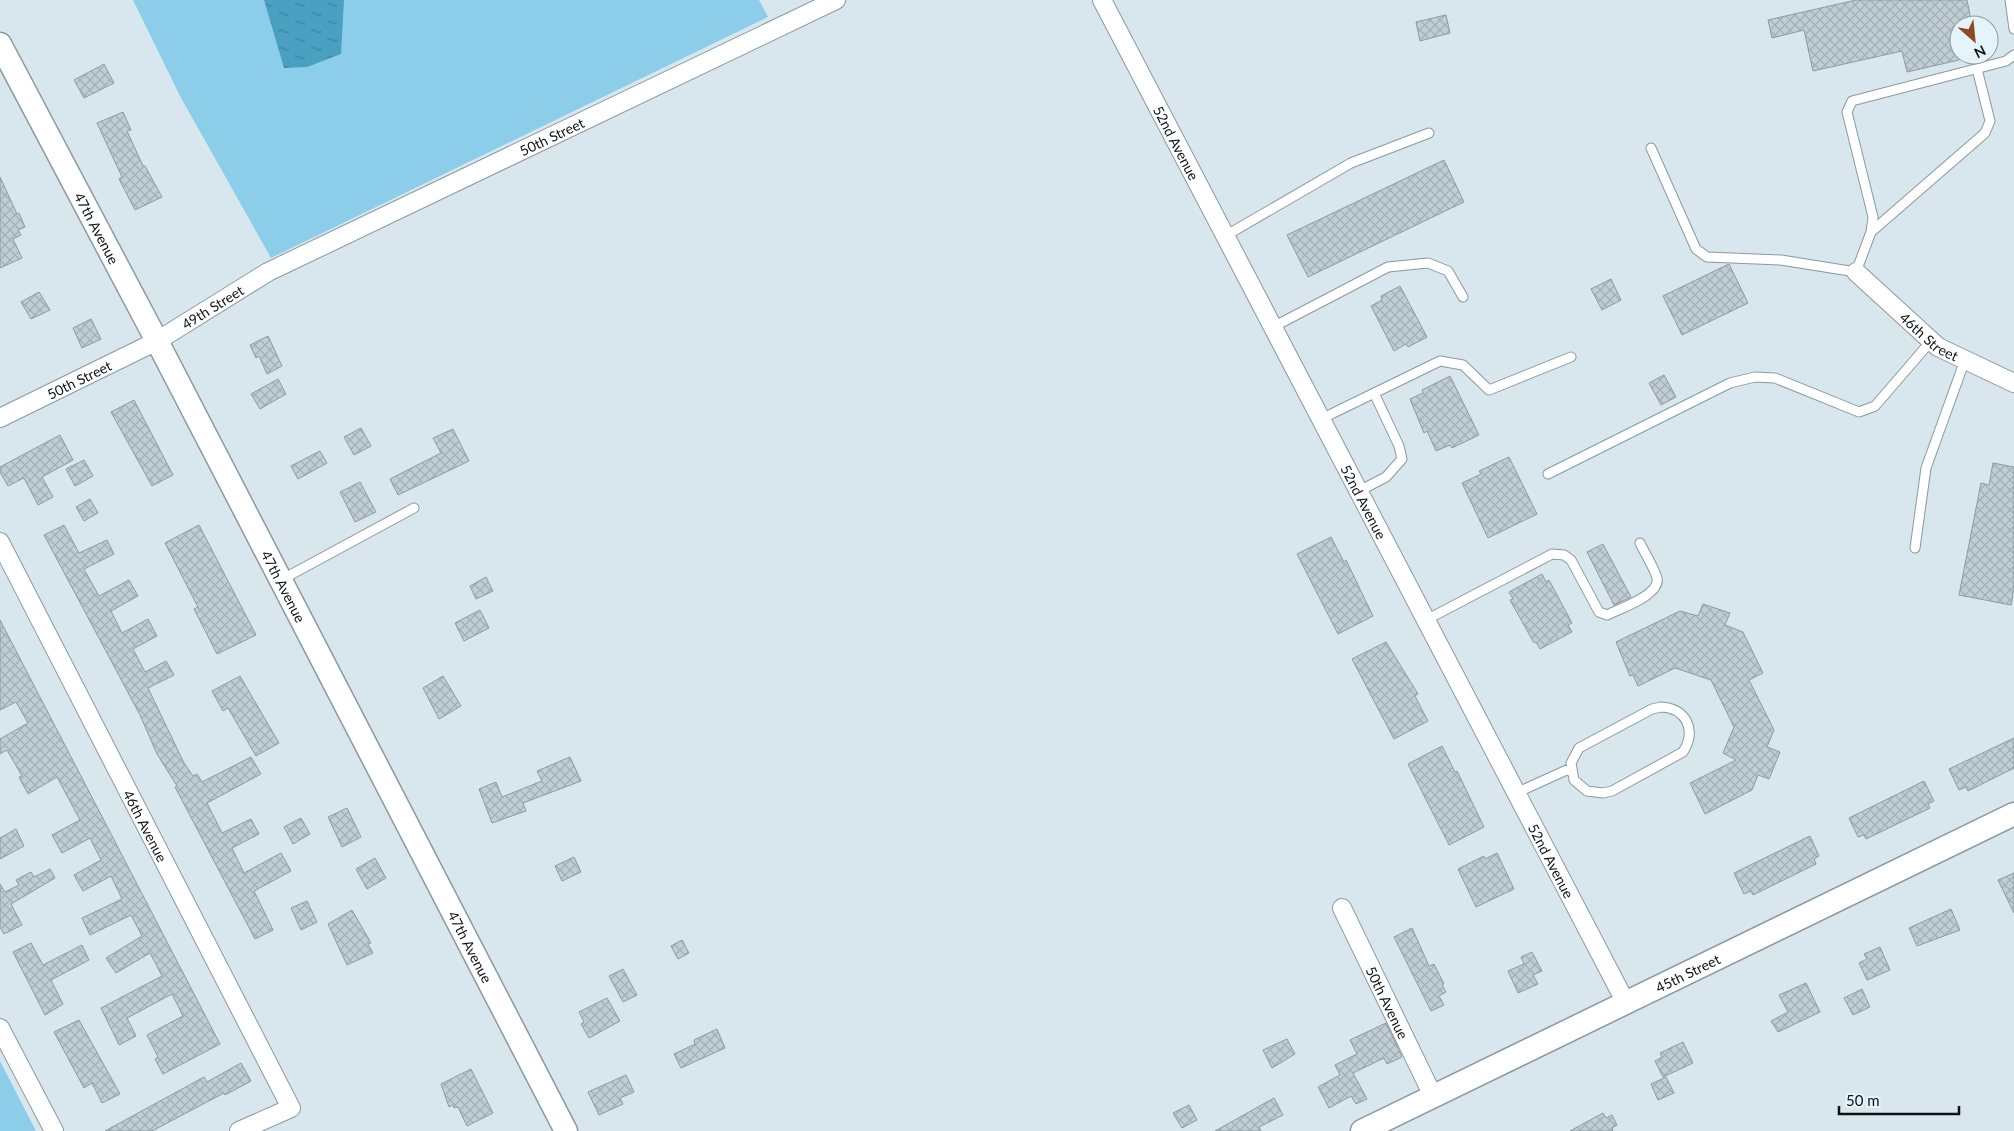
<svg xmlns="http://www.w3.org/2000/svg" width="2014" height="1131" viewBox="0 0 2014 1131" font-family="Lato,sans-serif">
<defs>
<pattern id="water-ripples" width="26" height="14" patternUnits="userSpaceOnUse" patternTransform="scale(1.25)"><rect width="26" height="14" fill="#4aa0c1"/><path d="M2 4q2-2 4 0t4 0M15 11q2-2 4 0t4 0" fill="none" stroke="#3c819c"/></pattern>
<pattern id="building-cross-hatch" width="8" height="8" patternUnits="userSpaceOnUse" patternTransform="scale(1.25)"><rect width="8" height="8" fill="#bfcdd4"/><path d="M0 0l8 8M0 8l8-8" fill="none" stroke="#a3afb5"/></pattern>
</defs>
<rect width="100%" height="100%" fill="#d8e7ed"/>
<path fill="#8cceea" d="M133,0H759L768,17L271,258L180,96Z
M0,1061L36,1131H0Z"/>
<path fill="url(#water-ripples)" d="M264,0H344L341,54L307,67L284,68Z"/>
<path fill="url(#building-cross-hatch)" stroke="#8d9aa1" d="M1856,0H1967L1972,25H1959V60L1907,72L1902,51L1813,71L1804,30L1772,38L1768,20Z
M1446,15L1450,33L1420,41L1416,22Z
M104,64L114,83L84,98L74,80Z
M123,112L131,130L127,131L143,166H145L162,197L135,210L119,179L122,177L97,123Z
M1444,160L1464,202L1308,277L1287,235Z
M0,177L17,214L19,213L25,227L18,230L21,235L13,239L22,258L0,268Z
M1729,264L1748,303L1682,335L1663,296Z
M1611,279L1621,300L1602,310L1591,289Z
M1400,286L1427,337L1408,347L1406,344L1394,351L1371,306L1382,300L1381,296Z
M39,292L50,310L31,319L21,302Z
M91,319L101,339L82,348L73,328Z
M268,336L282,366L267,374L259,356L256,358L250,345Z
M1664,375L1676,397L1661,405L1649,383Z
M1450,376L1479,435L1452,448L1450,445L1436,451L1427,431L1424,433L1410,399L1423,393L1422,390Z
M278,379L286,394L260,409L251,394Z
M134,400L173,475L152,486L111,412Z
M361,428L371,446L354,455L344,437Z
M453,429L469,461L398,495L390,479L441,453L433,438Z
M60,435L73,460L42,477L53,497L38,505L24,478L8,486L0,472V467Z
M320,451L327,463L298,479L291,466Z
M1509,457L1537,514L1488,538L1462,483L1481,474L1479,471Z
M84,460L93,476L75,486L66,469Z
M1993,463L2014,467V588L2011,605L1959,595L1981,483L1989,485Z
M360,482L376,512L355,522L340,492Z
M90,499L98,513L84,521L76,507Z
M64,525L79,553L107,540L114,554L84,569L99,596L129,580L138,596L111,611L122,633L148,619L157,636L133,649L145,672L166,661L174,675L148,688L184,763L193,776L197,774L202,782L251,757L261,774L207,803L222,833L251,819L259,834L232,848L244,873L281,853L291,871L254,891L273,930L255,939L175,787L177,786L157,754L140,715L44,535Z
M199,525L256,635L217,654L194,609L198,607L165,543Z
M1331,537L1344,562L1346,560L1373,616L1338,634L1297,554Z
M1603,544L1631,597L1614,605L1587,552Z
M1542,574L1546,582L1549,580L1572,623L1568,625L1572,632L1540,649L1536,642L1534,643L1510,600L1513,599L1509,592Z
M486,577L493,591L476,599L470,586Z
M1703,604L1730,613L1725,625L1743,632L1763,673L1749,680L1774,730L1767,747L1780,752L1769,779L1758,775L1752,790L1705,814L1690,783L1736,760L1723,753L1734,727L1711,680L1675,668L1638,686L1633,675L1630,676L1616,642L1680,611L1698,616Z
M480,610L489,628L464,641L455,623Z
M0,620L220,1044L163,1074L155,1059L158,1057L147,1035L183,1016L172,994L127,1018L136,1036L119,1045L101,1008L162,976L150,953L116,973L106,958L142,936L131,915L90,935L82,918L122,899L111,876L83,891L74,875L101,860L90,838L62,853L52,835L80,820L57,777L28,794L19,777L22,776L7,750L0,754V739L28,723L16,702L0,710Z
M1386,642L1418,694L1415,696L1428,721L1394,739L1352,659Z
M240,676L279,743L256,756L228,708L223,711L212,691Z
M443,676L461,706L439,719L423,688Z
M2014,738V768L1968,791L1966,787L1959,790L1949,769Z
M1442,746L1455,772L1457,771L1484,827L1449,845L1408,764Z
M570,757L581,781L523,803L526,811L492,823L479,789L496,782L502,797L542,781L537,771Z
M1924,781L1934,801L1928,804L1930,808L1866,839L1864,835L1858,837L1849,818Z
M347,808L361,837L342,847L328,817Z
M301,818L310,834L293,844L284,827Z
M16,829L24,846L0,859V838Z
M1810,836L1819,856L1814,859L1816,864L1753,895L1751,891L1744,894L1734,873Z
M1497,853L1514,889L1476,907L1458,869L1484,856L1485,859Z
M574,857L581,872L562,881L555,866Z
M375,858L386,878L367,889L356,869Z
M50,869L55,878L11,904L22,925L4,934L0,927V884L5,892L19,885L16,880L31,872L34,877Z
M2014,873V913L1998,880Z
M307,901L317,922L301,930L291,908Z
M1951,909L1960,930L1917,946L1909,928Z
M352,910L371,943L368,944L373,953L347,965L328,924Z
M1412,928L1429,966L1434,964L1444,984L1442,985L1446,992L1439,996L1444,1005L1431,1011L1394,937Z
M682,940L689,953L678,959L671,946Z
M31,943L43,965L82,945L89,960L51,980L63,1004L45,1015L13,952Z
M1880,947L1890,970L1867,980L1859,963L1867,959L1864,954Z
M1532,952L1542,971L1533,975L1538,984L1518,993L1508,971L1524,964L1521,957Z
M623,969L637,995L623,1002L609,976Z
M1806,983L1820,1012L1778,1032L1771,1021L1788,1012L1779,995Z
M1862,989L1870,1007L1853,1015L1844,998Z
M607,998L620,1021L589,1038L581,1024L584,1022L579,1012Z
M79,1020L120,1094L102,1103L92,1083L84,1088L54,1032Z
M1386,1023L1402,1057L1387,1064L1384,1058L1353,1073L1367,1099L1356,1104L1351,1096L1329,1108L1318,1087L1340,1075L1335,1065L1357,1054L1350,1040Z
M717,1029L725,1048L681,1068L674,1054L695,1044L694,1040Z
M1287,1039L1295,1054L1272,1068L1263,1050Z
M1683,1042L1693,1063L1663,1077L1655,1061L1662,1057L1660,1053Z
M241,1063L251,1081L225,1095L224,1093L152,1131H105L204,1077L207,1082Z
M471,1069L493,1113L467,1126L458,1107L454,1108L453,1105L449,1107L441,1084Z
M626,1075L634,1092L620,1098L623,1104L599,1115L588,1092Z
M1666,1077L1674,1093L1658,1100L1651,1084Z
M1274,1098L1283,1115L1259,1127L1261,1131H1215Z
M1189,1105L1197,1120L1182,1128L1173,1113Z
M1603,1113L1606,1118L1612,1115L1617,1125L1612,1128L1613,1131H1570Z"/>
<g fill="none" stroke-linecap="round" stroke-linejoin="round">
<defs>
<path id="service" d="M2010,0L2014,29
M1651,148L1696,249L1707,257L1781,260L1856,272L1871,232L1873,217L1847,112L1852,101L2006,61L2014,55
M1871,232L1985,133L1990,121L1977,69
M1225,236L1351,163L1429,133
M1273,327L1388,267L1428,263L1448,271L1463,297
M1321,419L1440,361L1463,365L1489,390L1571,357
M1548,474L1730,383L1755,377L1775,378L1859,412L1875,406L1931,341
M1359,491L1386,477L1402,459L1399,446L1374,393
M1915,548L1926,468L1965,360
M281,580L414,508
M1426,620L1552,554L1564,555L1571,560L1599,612L1607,615C1619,609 1661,595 1657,578C1654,567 1645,554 1640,543
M1661,707C1686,708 1697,730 1683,752L1612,791L1603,793L1587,791L1574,780L1571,763L1579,748L1652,709Z
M1516,793L1571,768"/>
<g id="minor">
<path id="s1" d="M1102,0L1626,1003"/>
<path id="s2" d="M1856,272L1938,347L2014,383"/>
<path id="s3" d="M0,418L157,341L268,272L836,0"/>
<path id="s4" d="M0,542L291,1108L239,1131"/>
<path id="s5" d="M1342,908L1433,1096"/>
<path d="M0,1028L54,1131"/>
</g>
<g id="tertiary">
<path id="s6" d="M0,44L157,341L566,1131"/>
<path id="s7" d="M1362,1131L2014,814"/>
</g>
</defs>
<use href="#service" stroke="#8b999f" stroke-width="11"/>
<use href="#minor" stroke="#8b999f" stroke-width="20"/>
<use href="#tertiary" stroke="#8b999f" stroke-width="25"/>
<use href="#service" stroke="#fff" stroke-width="9"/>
<use href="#minor" stroke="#fff" stroke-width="18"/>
<use href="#tertiary" stroke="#fff" stroke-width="22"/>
</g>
<g text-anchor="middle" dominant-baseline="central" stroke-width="4" stroke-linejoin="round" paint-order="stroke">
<g font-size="14" fill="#0d1114" stroke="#e5f4fb">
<text stroke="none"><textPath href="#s3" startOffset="620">50th Street</textPath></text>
<text stroke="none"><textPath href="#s1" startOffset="161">52nd Avenue</textPath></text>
<text stroke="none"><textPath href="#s6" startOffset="208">47th Avenue</textPath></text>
<text stroke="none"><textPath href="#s3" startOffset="240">49th Street</textPath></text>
<text stroke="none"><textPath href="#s2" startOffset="98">46th Street</textPath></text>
<text stroke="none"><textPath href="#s3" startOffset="88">50th Street</textPath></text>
<text stroke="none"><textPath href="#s1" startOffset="566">52nd Avenue</textPath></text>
<text stroke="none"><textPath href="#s6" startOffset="612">47th Avenue</textPath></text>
<text stroke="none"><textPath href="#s4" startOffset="319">46th Avenue</textPath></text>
<text stroke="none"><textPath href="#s1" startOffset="971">52nd Avenue</textPath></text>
<text stroke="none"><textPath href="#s6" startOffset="1018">47th Avenue</textPath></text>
<text stroke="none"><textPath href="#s7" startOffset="362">45th Street</textPath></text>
<text stroke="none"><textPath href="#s5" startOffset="105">50th Avenue</textPath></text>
</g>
</g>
<g transform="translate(1974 40) rotate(153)"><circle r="24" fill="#e5f4fb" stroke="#8f999f"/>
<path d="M0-4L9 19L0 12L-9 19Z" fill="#8e4822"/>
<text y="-8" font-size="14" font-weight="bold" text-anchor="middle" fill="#0d1114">N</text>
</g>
<path d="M1839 1106v8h120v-8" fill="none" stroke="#0d1114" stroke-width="2.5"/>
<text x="1846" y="1106" font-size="15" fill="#0d1114" stroke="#e5f4fb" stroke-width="4" paint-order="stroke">50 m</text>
</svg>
